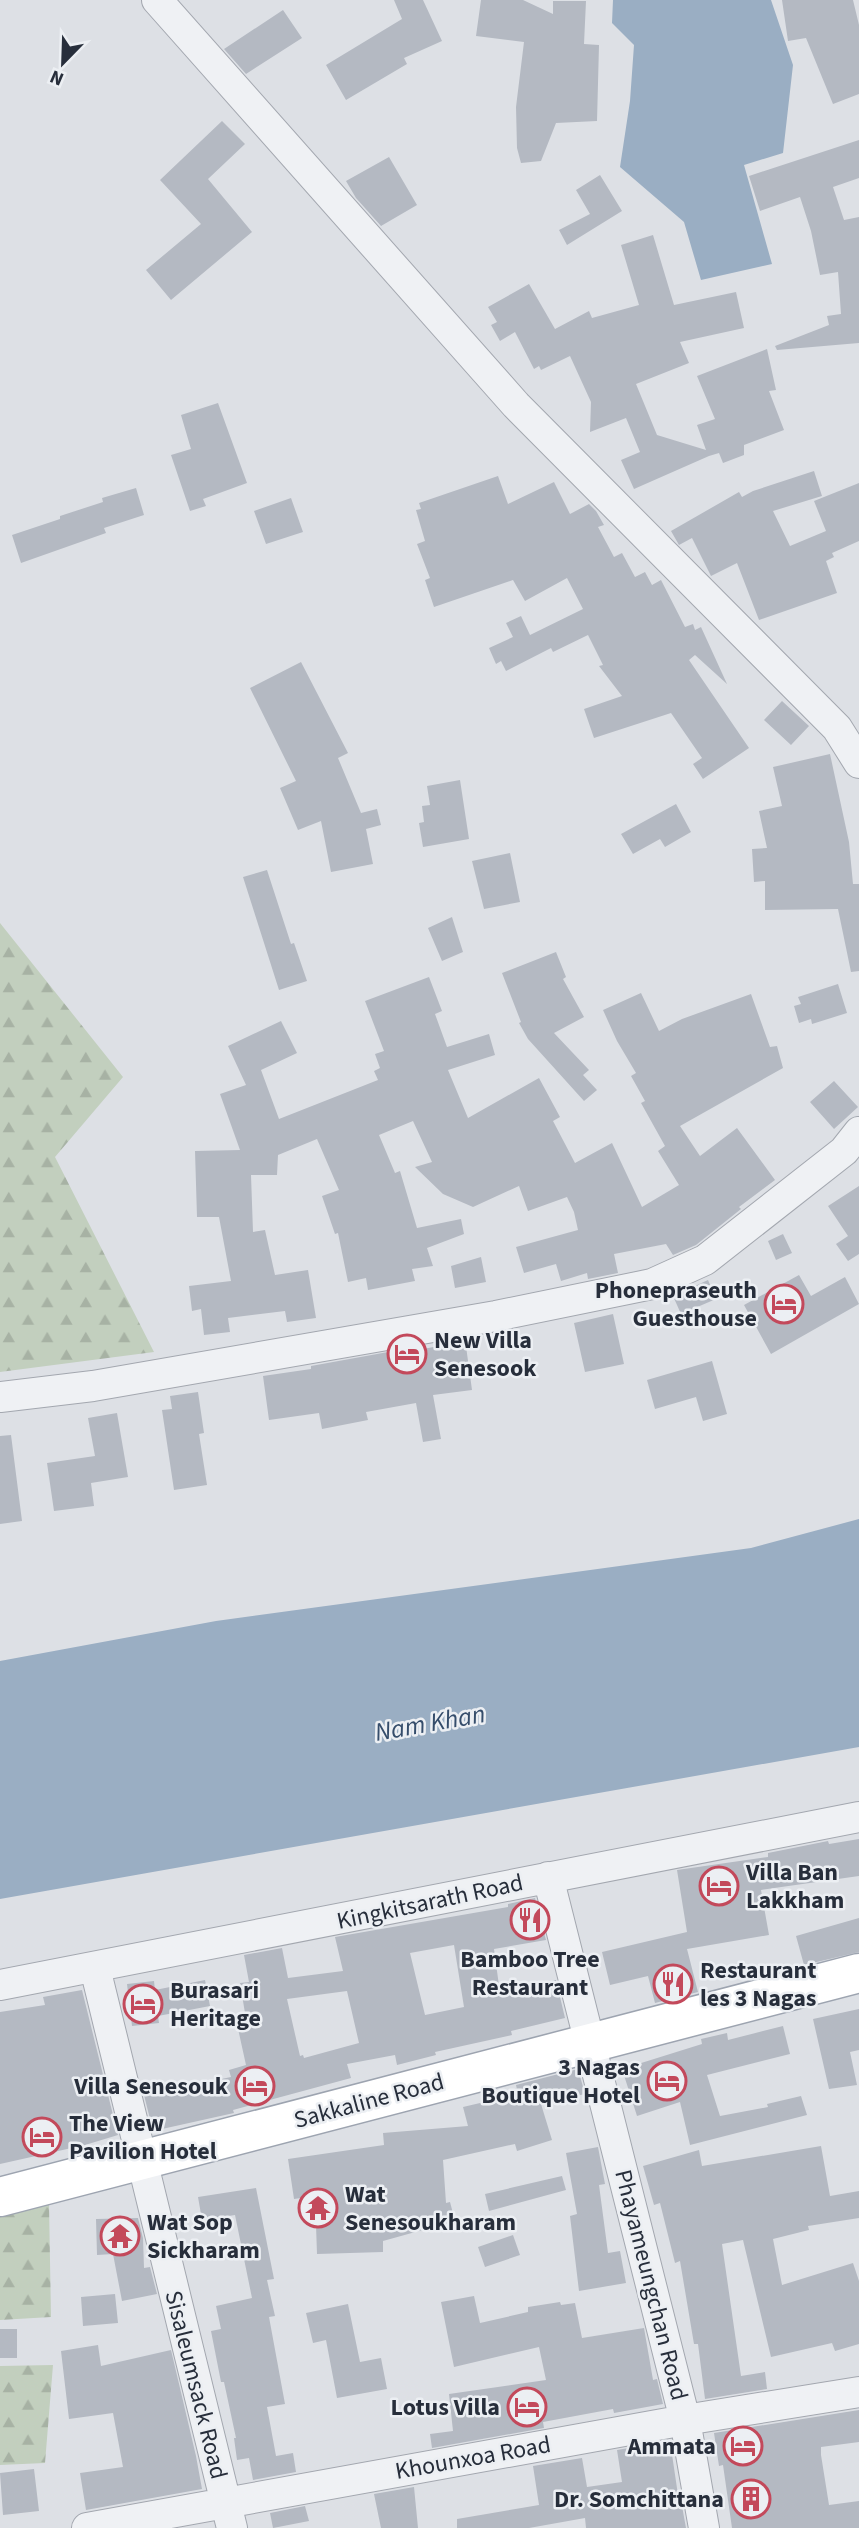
<svg xmlns="http://www.w3.org/2000/svg" width="859" height="2528" viewBox="0 0 859 2528" font-family="'Source Sans 3',sans-serif">
<defs>
<pattern id="forest-firs" width="22" height="20" patternUnits="userSpaceOnUse" patternTransform="scale(1.75)"><rect width="22" height="20" fill="#c2cfbe"/><path d="M5 1l3.5 6h-7zM16 11l3.5 6h-7z" fill="#a7b2a4"/></pattern>
</defs>
<rect width="100%" height="100%" fill="#dde0e5"/>
<path fill="url(#forest-firs)" d="M0,923L123,1077L55,1157L154,1352L0,1372Z
M49,2204L51,2317L0,2320V2214Z
M53,2365L45,2463L0,2465V2366Z"/>
<path fill="#9aaec3" d="M613,0H771L793,65L783,153L744,165L772,264L701,280L684,222L620,167L630,101L634,45L612,23Z
M859,1519V1747L0,1899V1661L216,1621L751,1548Z"/>
<path fill="#b4b9c2" fill-rule="evenodd" d="M394,0H423L442,41L404,58L407,64L346,100L326,65L402,19Z
M481,0H523L553,14V1H586L584,44L599,45L597,121L556,123L541,161L521,163L517,148L516,107L524,42L476,36Z
M782,0H853L859,25V94L833,104L806,38L788,41Z
M283,10L302,38L246,74L224,49Z
M222,121L245,144L208,179L252,232L171,300L146,270L201,224L160,180Z
M859,140V178L833,187L844,220L859,217V343L777,350L775,346L829,325L827,316L841,314L838,272L820,275L811,231L800,197L760,211L749,176Z
M389,157L417,205L381,226L356,198L346,181Z
M600,175L622,211L567,245L559,230L590,214L576,190Z
M653,235L674,305L736,292L744,328L680,342L689,363L636,384L657,435L706,450L697,425L715,419L697,376L767,349L776,390L769,391L784,430L744,445V455L723,463L719,453L709,456L634,489L621,460L640,452L626,418L590,432L591,402L570,356L541,370L539,366L534,369L515,332L500,341L491,325L497,322L488,307L529,284L555,329L589,311L592,318L639,305L621,245Z
M218,403L247,483L203,499L206,506L190,511L171,455L191,449L181,415Z
M814,471L822,496L773,511L790,546L826,531L814,501L859,483V541L832,553L834,557L826,561L837,593L759,620L737,563L711,576L692,538L679,545L671,531L739,492L742,497L753,491Z
M498,476L508,504L554,482L570,514L589,504L596,511L604,525L598,527L614,557L622,553L635,577L645,572L652,585L661,580L685,627L693,624L695,630L701,627L727,684L695,655L689,660L749,748L703,779L693,764L702,758L671,713L594,738L584,709L622,696L599,666L603,665L588,635L553,652L551,648L506,671L501,661L496,664L489,648L513,637L506,623L521,616L530,635L583,609L567,578L525,601L513,580L434,607L425,580L430,578L417,544L425,541L416,510L421,509L419,503Z
M136,488L144,515L104,528L106,533L21,563L12,535L60,519V516L103,502L102,498Z
M291,498L303,532L266,544L254,511Z
M301,662L348,753L338,758L361,813L377,809L381,825L366,829L373,864L331,872L321,821L298,830L280,788L296,781L250,688Z
M782,701L809,726L791,745L764,720Z
M830,754L849,842L853,884H859V971L851,972L838,909L765,910V881L754,882L752,849L767,848L759,811L782,806L773,767Z
M460,780L469,839L423,847L419,823L424,822L422,806L430,805L427,786Z
M676,804L691,832L665,847L660,839L633,854L621,834Z
M510,853L520,902L484,909L472,861Z
M267,870L291,944L294,943L307,981L279,990L243,877Z
M452,917L463,952L442,961L428,928Z
M556,952L566,977L563,979L584,1017L554,1033L589,1070L583,1075L597,1090L584,1101L528,1039L519,1023L521,1022L502,973Z
M429,977L442,1011L435,1014L447,1047L489,1034L495,1055L448,1070L468,1118L539,1078L560,1117L553,1121L575,1163L612,1143L642,1207L679,1185L658,1151L665,1146L641,1103L645,1101L631,1076L636,1073L617,1041L603,1010L641,993L659,1031L682,1019L751,994L770,1047L777,1046L783,1068L680,1126L700,1156L737,1128L775,1180L739,1207L741,1209L696,1245L673,1255L666,1244L614,1254L618,1273L588,1279L587,1273L561,1281L556,1264L524,1273L516,1247L578,1230L574,1212L567,1197L528,1211L519,1186L473,1207L443,1194L415,1167L432,1162L413,1121L379,1135L395,1173L400,1171L417,1228L461,1219L464,1234L427,1248L433,1266L412,1269L415,1281L368,1290L366,1278L348,1282L338,1233L335,1234L322,1196L339,1190L317,1139L278,1155L277,1175H251L253,1232L265,1230L275,1275L308,1270L316,1318L287,1322L285,1311L228,1318L230,1332L204,1335L201,1309L192,1311L189,1286L231,1281L219,1217H197L195,1151L240,1150L220,1094L246,1085L228,1046L281,1021L297,1053L261,1070L279,1119L378,1080L374,1071L380,1068L375,1054L384,1051L365,1001Z
M838,984L847,1013L812,1024L811,1019L799,1023L794,1006L801,1004L798,997Z
M834,1081L858,1107L834,1129L810,1102Z
M859,1186V1254L848,1261L836,1244L848,1236L828,1206Z
M783,1234L792,1253L776,1260L768,1241Z
M481,1257L486,1282L455,1288L451,1266Z
M799,1275L811,1296L845,1277L859,1304L771,1354L744,1305Z
M708,1280L716,1299L681,1314L673,1296Z
M613,1314L624,1364L585,1372L574,1323Z
M465,1339L472,1390L433,1395L441,1439L423,1442L416,1403L366,1412L368,1420L322,1429L319,1413L269,1420L263,1376L311,1369V1366L388,1352L389,1355L445,1345V1343Z
M712,1361L727,1414L703,1421L696,1397L655,1409L647,1380Z
M198,1392L204,1433L199,1434L207,1485L174,1490L162,1410L172,1409L170,1396Z
M117,1413L128,1477L91,1483L94,1506L54,1511L47,1463L95,1456L88,1418Z
M11,1435L22,1521L0,1524V1436Z
M859,1839V1876L761,1890L769,1935L687,1949L698,1992L655,2003L648,1976L610,1985L602,1952L687,1932L677,1870L768,1857V1853L828,1841L829,1844Z
M535,1898L546,1940L494,1949L500,1993L556,1980L565,2018L511,2031L512,2035L435,2052L436,2055L397,2065L395,2055L347,2064L351,2078L233,2110L234,2113L153,2131L144,2095L231,2077L229,2070L246,2065L235,2015L245,2013L240,1983L249,1982L244,1955L282,1948L288,1978L343,1971L335,1937L508,1907V1904ZM454,1945L464,2007L425,2015L410,1953ZM347,1991L359,2043L304,2058L303,2055L300,2056L287,1999Z
M859,1918V1952L804,1965L796,1936Z
M205,1980L210,2006L158,2016L159,2023L132,2026L127,1984L154,1981L155,1990Z
M82,1990L118,2135L85,2145L0,2164V2012L45,2005L43,1997Z
M859,2009V2050L850,2052L857,2085L829,2089L813,2019Z
M783,2026L790,2054L707,2075L720,2116L768,2107L767,2104L801,2096L807,2115L690,2145L680,2102L637,2116L622,2069L702,2044L701,2039L727,2033L728,2040Z
M578,2069L585,2094L541,2104L552,2140L517,2151L515,2144L443,2160L446,2203L450,2202L455,2221L383,2241V2252L317,2254L315,2196L294,2199L288,2159L384,2145L383,2133L468,2126L463,2107L518,2094L516,2085Z
M821,2146L830,2196L859,2191V2218L808,2226L809,2230L773,2239L782,2285L853,2263L859,2281V2344L835,2351L832,2343L771,2357L743,2240L722,2244L741,2376L765,2372L767,2389L705,2399L698,2344H694L680,2261L675,2263L660,2203L654,2205L643,2166L699,2150L702,2166Z
M598,2147L605,2184L599,2185L608,2253L620,2251L626,2283L579,2291L570,2216L577,2214L566,2153Z
M562,2176L566,2190L489,2211L485,2194Z
M256,2188L274,2279L267,2280L275,2316L269,2317L285,2404L267,2407L276,2456L293,2453L296,2472L253,2480L249,2458L237,2460L234,2438H236L224,2382H221L211,2331L221,2329L216,2306L252,2298L235,2215L202,2220L198,2197Z
M138,2218L143,2238L144,2268L150,2267L157,2294L122,2301L113,2254L97,2255L96,2219Z
M513,2235L520,2255L485,2267L478,2247Z
M115,2294L118,2323L83,2326L81,2297Z
M474,2296L480,2323L528,2312V2307L560,2302L561,2305L575,2303L582,2338L644,2328L653,2380L657,2379L663,2404L614,2413L613,2409L543,2422L544,2428L432,2448L430,2434L453,2431L449,2394L546,2380L539,2347L454,2367L441,2302Z
M348,2304L360,2362L381,2358L387,2389L337,2398L326,2340L313,2343L306,2313Z
M0,2329H17V2358H0Z
M98,2345L101,2366L171,2350L196,2456L202,2489L86,2510L80,2473L123,2467L113,2413L69,2419L61,2351Z
M859,2410V2442L821,2447V2455L829,2505L859,2501V2528H732L723,2465L719,2466L714,2433Z
M670,2441L678,2495H680L686,2528H586L585,2518L529,2528H457V2519L539,2505L533,2466L582,2458L587,2487L622,2482L617,2450Z
M34,2469L39,2511L3,2515L0,2473Z
M414,2487L418,2528H381L374,2494Z
M305,2506L309,2521L273,2528L270,2513Z"/>
<g fill="none" stroke-linecap="round" stroke-linejoin="round">
<defs>
<path id="minor" d="M157,0L516,405L837,728L859,763
M0,1397L93,1386L496,1316L652,1284L705,1260L844,1151L859,1132
M548,1877L685,2420L704,2528
M95,1968L232,2528
M0,1985L859,1817
M87,2528L685,2420L859,2392"/>
<path id="major" d="M0,2197L859,1973"/>
</defs>
<use href="#minor" stroke="#a3a7af" stroke-width="32"/>
<use href="#major" stroke="#9da4b0" stroke-width="41"/>
<use href="#minor" stroke="#eff1f4" stroke-width="30"/>
<use href="#major" stroke="#fff" stroke-width="38"/>
</g>
<defs>
<symbol id="hotel-ring" viewBox="-11 -11 22 22"><circle r="9.5" fill="#eceff3" stroke="#c3495b" stroke-width="1.5"/><path d="M-6-4.5h1.5V1H6V5H4.5V3h-9V5H-6ZM-4 0a1.8 1.8 0 1 1 3.6 0ZM.5 0V-2.5h3Q6-2.5 6 0Z" fill="#c3495b"/></symbol>
<symbol id="restaurant-ring" viewBox="-11 -11 22 22"><circle r="9.5" fill="#eceff3" stroke="#c3495b" stroke-width="1.5"/><path d="M-5-6h1v4h1v-4h1v4h1v-4h1v5L-1.5 .5V6h-2V.5L-5-1ZM5-6V6H3V1.5H1.5Q1.5-4 5-6Z" fill="#c3495b"/></symbol>
<symbol id="temple-ring" viewBox="-11 -11 22 22"><circle r="9.5" fill="#eceff3" stroke="#c3495b" stroke-width="1.5"/><path d="M0-6L5-2H3V0L6.5 2.5H4V6H1.5V3h-3V6H-4V2.5H-6.5L-3 0V-2H-5Z" fill="#c3495b"/></symbol>
<symbol id="building-ring" viewBox="-11 -11 22 22"><circle r="9.5" fill="#eceff3" stroke="#c3495b" stroke-width="1.5"/><path d="M-4-6H4V6H1V3H-1V6H-4ZM-2.5-4.3h1.7v1.8h-1.7ZM.8-4.3h1.7v1.8H.8ZM-2.5-1h1.7V.8h-1.7ZM.8-1h1.7V.8H.8Z" fill="#c3495b"/></symbol>
</defs>
<g fill-rule="evenodd">
<use href="#hotel-ring" x="762" y="1282" width="44" height="44"/>
<use href="#hotel-ring" x="385" y="1332" width="44" height="44"/>
<use href="#hotel-ring" x="697" y="1864" width="44" height="44"/>
<use href="#restaurant-ring" x="508" y="1898" width="44" height="44"/>
<use href="#restaurant-ring" x="651" y="1962" width="44" height="44"/>
<use href="#hotel-ring" x="121" y="1982" width="44" height="44"/>
<use href="#hotel-ring" x="645" y="2059" width="44" height="44"/>
<use href="#hotel-ring" x="233" y="2064" width="44" height="44"/>
<use href="#hotel-ring" x="20" y="2115" width="44" height="44"/>
<use href="#temple-ring" x="296" y="2186" width="44" height="44"/>
<use href="#temple-ring" x="98" y="2214" width="44" height="44"/>
<use href="#hotel-ring" x="505" y="2385" width="44" height="44"/>
<use href="#hotel-ring" x="721" y="2424" width="44" height="44"/>
<use href="#building-ring" x="729" y="2477" width="44" height="44"/>
</g>
<g text-anchor="middle" dominant-baseline="central" stroke-width="5" stroke-linejoin="round" paint-order="stroke">
<g font-size="24" font-weight="bold" fill="#272e3b" stroke="#eceff3" text-anchor="start">
<text x="757" y="1290" text-anchor="end">Phonepraseuth<tspan x="757" dy="28">Guesthouse</tspan></text>
<text x="434" y="1340">New Villa<tspan x="434" dy="28">Senesook</tspan></text>
<text x="746" y="1872">Villa Ban<tspan x="746" dy="28">Lakkham</tspan></text>
<text x="530" y="1959" text-anchor="middle">Bamboo Tree<tspan x="530" dy="28">Restaurant</tspan></text>
<text x="700" y="1970">Restaurant<tspan x="700" dy="28">les 3 Nagas</tspan></text>
<text x="170" y="1990">Burasari<tspan x="170" dy="28">Heritage</tspan></text>
<text x="640" y="2067" text-anchor="end">3 Nagas<tspan x="640" dy="28">Boutique Hotel</tspan></text>
<text x="228" y="2086" text-anchor="end">Villa Senesouk</text>
<text x="69" y="2123">The View<tspan x="69" dy="28">Pavilion Hotel</tspan></text>
<text x="345" y="2194">Wat<tspan x="345" dy="28">Senesoukharam</tspan></text>
<text x="147" y="2222">Wat Sop<tspan x="147" dy="28">Sickharam</tspan></text>
<text x="500" y="2407" text-anchor="end">Lotus Villa</text>
<text x="716" y="2446" text-anchor="end">Ammata</text>
<text x="724" y="2499" text-anchor="end">Dr. Somchittana</text>
</g>
<g font-size="24" fill="#272e3b" stroke="#eceff3">
<text transform="translate(430 1902) rotate(-12)">Kingkitsarath Road</text>
<text transform="translate(369 2101) rotate(-15)">Sakkaline Road</text>
<text transform="translate(651 2285) rotate(76)">Phayameungchan Road</text>
<text transform="translate(196 2385) rotate(76)">Sisaleumsack Road</text>
<text transform="translate(473 2458) rotate(-10)">Khounxoa Road</text>
</g>
<g font-size="26" font-style="italic" fill="#354d6b" stroke="#eceff3">
<text transform="translate(430 1723) rotate(-10)">Nam Khan</text>
</g>
</g>
<g transform="translate(63 63) rotate(203)" stroke="#eceff3" stroke-width="5" paint-order="stroke">
<path d="M0-5L12 26L0 18L-12 26Z" fill="#272e3b"/>
<text y="-10" font-size="19" font-weight="bold" text-anchor="middle" fill="#272e3b">N</text>
</g>
</svg>
